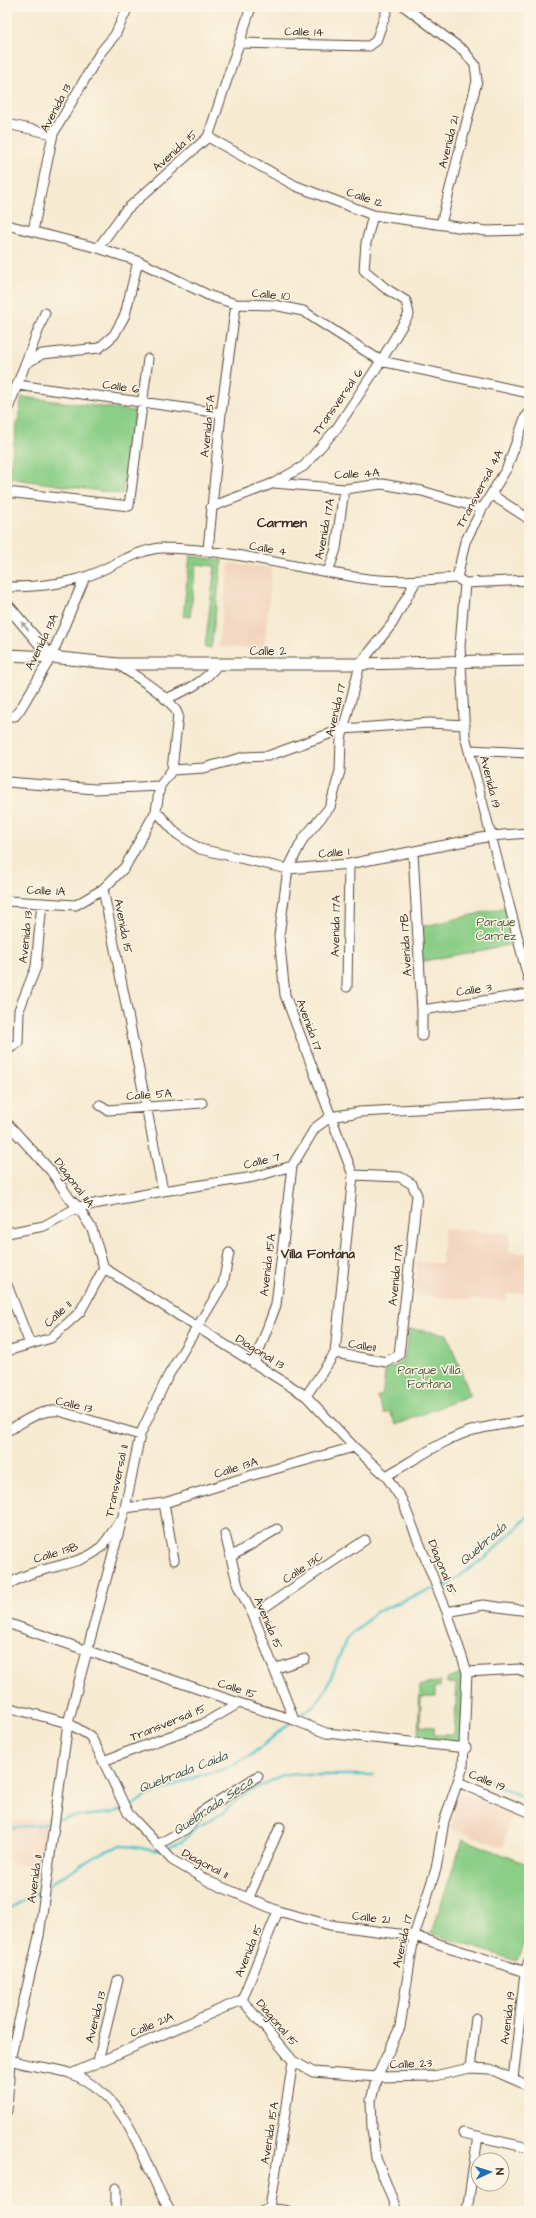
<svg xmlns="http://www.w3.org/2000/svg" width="536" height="2218" viewBox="0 0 536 2218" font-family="'Architects Daughter',sans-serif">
<rect width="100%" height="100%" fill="#fcf5e5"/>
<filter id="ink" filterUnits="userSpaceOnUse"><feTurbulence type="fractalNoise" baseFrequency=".025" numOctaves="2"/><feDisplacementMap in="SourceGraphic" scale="8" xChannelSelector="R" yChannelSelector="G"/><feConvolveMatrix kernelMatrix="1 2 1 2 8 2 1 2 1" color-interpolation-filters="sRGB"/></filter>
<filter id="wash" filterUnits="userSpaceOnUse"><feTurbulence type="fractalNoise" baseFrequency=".012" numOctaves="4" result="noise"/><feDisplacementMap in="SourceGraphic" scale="16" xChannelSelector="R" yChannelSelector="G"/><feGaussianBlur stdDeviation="0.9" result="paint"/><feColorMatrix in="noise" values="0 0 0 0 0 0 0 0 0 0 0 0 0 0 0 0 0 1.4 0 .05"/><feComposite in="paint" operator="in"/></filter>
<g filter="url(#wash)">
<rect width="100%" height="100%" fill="#f6ead1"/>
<path fill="#f2d4be" d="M229,563L272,568L264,649L218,647Z
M444,1229L510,1233L509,1251L529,1254V1292L507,1294L506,1301L415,1296L417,1262L442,1263Z
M460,1794H473L512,1811L503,1847L448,1827L456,1796Z
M52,1817L44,1868L7,1862V1822Z"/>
<path fill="#8bce87" stroke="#637c52" d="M22,397L135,411L122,494L8,478Z
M190,556L222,560L211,648L205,647L215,566L196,564L190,617L183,616Z
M510,906L519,943L419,962L417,928Z
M410,1329L447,1334L470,1395L396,1425L390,1412L384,1414L377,1396H382L386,1368L395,1366L404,1358Z
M462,1674V1743L418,1739L420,1686L440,1681V1687H435V1697H421L420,1726L434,1727V1735H454L457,1684L447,1683V1679Z
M463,1839L529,1865V1928L517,1961L431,1933Z"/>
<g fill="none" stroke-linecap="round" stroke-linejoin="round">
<path stroke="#56c3cd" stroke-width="2.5" d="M448,1585L488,1555L529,1516
M296,1718L316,1704L327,1687L346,1640L376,1612L424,1592L448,1585L457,1596
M477,1774L529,1801
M57,1820L69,1817L112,1813L133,1805L145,1797L201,1775L222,1770L250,1756L291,1722
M7,1828L41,1825L52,1822
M164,1848L182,1842L195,1828L221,1814L243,1795L282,1775L295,1773L305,1775H374
M48,1886C64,1875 104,1848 123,1846C134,1845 151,1852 160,1850
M7,1910L42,1890"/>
</g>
</g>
<g filter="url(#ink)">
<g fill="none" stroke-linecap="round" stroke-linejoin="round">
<defs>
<path id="minor" d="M405,7L464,51L475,65L477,81L441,224
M239,43L369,46L376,41L388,7
M7,124L53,134
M208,137L296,186L373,215L486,231L529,230
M7,225L98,248L138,261L210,296L236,304L274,305L303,311L381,361L529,393
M33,231L53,134L100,53L115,35L128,7
M98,248L125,211L208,137L251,7
M25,364L42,354L99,348L114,335L125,315L138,261
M17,385L221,413
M7,411L45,313
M274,483L304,466L337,428L381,361L409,314L406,301L385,288L364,270L366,243L373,215
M7,492L129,506L148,359
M492,495L529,519
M211,507L274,483L344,489L382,484L422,491L482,509
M208,550L221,413L236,304
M328,572L336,549L344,489
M457,578L465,542L482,509L507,468L525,418L529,413
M465,583L460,646L465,736L529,981
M7,587C33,587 59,585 85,577C107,570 141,547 164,548C230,549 295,568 361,578C392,583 426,580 457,578L465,583L529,580
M118,664C134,676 172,697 178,715L172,770L160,786L156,811L125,867L103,889L163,1191
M165,699C186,691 205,682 218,664
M7,716H15L21,708L51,657L85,577
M470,750L529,753
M172,770L204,768L244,757L268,756L343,729L429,723L465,725
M7,782L95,789L160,786
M156,811L177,834L200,849L288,869L349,864L491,836L529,833
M413,853L422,1010V1036
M7,901L76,905L103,889
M347,987L349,864
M422,1010L529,994
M7,1050L18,1043L19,1010L36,967L42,903
M100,1105L108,1110L202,1103
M7,1123L51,1171L70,1199L78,1207L92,1229L104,1268
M7,1233L44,1226L78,1207L163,1191L254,1177L292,1166L315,1128L330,1117L360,1112L529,1103
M104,1268L306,1396L354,1447L386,1476L402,1500L447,1612L467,1672L463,1767L444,1821L436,1869L414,1936L400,2027L377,2077L371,2100L372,2129L376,2158L397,2211
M7,1285L30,1344
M7,1351L51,1338L80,1312L104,1268
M335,1353L386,1362L399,1355L417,1195L412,1184L400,1177L353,1175
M254,1364L276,1305L292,1166
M306,1396L335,1353L353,1175L285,995L279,936L288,869L303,839L330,807L340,771L341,739L360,664L392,624L416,581
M7,1431C24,1422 39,1409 59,1411L140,1435
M386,1476C411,1462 447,1437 474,1430C492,1425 511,1424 529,1419
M164,1503L174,1560
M125,1508L164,1503L253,1475L354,1447
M225,1534L238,1586L253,1615L294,1720
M232,1556L277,1529
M7,1586C33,1565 81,1568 101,1547C108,1540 113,1530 119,1522
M447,1612L483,1605L529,1611
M253,1615L365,1540
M7,1623L239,1703L294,1720L326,1733L466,1748
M274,1669L305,1659
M467,1672L519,1669L529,1675
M7,1707L68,1723L90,1736L98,1750L128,1813L172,1860L210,1882L278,1911L330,1925L414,1936L529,1973
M103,1761L203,1724L239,1703
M458,1782L529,1812
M157,1845L186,1829L201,1812L258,1776
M249,1897L280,1827
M242,2000L293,2061L313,2072L377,2077L434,2076L470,2068L490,2069L529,2086
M242,2000L278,1911
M7,2058C26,2068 52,2066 72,2074C133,2099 140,2161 170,2211
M98,2061L118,1980
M470,2068L476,2018
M71,2074L242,2000
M513,2079L525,1972L529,1961
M7,2111L10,2060L39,1936L68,1723L125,1508L140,1435L168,1376L223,1284L229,1253
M463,2133L529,2148
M270,2208L293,2061
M116,2211V2188
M263,2211L270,2208L288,2211
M467,2211L478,2136"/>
<path id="tertiary" d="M7,605L51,657
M7,655L51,657L118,664H360L529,660"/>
</defs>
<use href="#minor" stroke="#574739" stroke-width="11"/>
<use href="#tertiary" stroke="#574739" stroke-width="13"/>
<use href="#minor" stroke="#fff" stroke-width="9"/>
<use href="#tertiary" stroke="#fff" stroke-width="11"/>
</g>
<defs><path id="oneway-solid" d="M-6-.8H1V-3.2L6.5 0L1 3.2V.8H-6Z"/></defs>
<use fill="#a79f9a" href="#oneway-solid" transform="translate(25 626) rotate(-130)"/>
</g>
<g text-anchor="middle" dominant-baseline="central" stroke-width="3" stroke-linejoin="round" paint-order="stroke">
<g font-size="12" fill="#3b2a1e" stroke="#fcf5e5">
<text transform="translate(304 32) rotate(1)">Calle 14</text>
<text transform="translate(56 108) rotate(-62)">Avenida 13</text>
<text transform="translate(449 142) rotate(-76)">Avenida 21</text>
<text transform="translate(175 151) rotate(-42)">Avenida 15</text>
<text transform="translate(365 198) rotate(19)">Calle 12</text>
<text transform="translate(271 295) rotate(5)">Calle 10</text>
<text transform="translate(121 387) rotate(8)">Calle 6</text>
<text transform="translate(338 402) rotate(-55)">Transversal 6</text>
<text transform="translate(208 426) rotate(-84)">Avenida 15A</text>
<text transform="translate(357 474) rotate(-3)">Calle 4A</text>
<text transform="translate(480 489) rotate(-62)">Transversal 4A</text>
<text transform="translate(325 529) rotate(-79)">Avenida 17A</text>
<text transform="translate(268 549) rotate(10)">Calle 4</text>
<text transform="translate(42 642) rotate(-64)">Avenida 13A</text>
<text x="268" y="651">Calle 2</text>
<text transform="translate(336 710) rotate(-77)">Avenida 17</text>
<text transform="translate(490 782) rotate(76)">Avenida 19</text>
<text transform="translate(334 853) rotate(-5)">Calle 1</text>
<text transform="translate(46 891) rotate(3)">Calle 1A</text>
<text transform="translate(123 926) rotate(79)">Avenida 15</text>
<text transform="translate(336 926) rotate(-89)">Avenida 17A</text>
<text transform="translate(26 937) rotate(-84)">Avenida 13</text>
<text transform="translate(406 945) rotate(-93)">Avenida 17B</text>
<text transform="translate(474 990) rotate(-8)">Calle 3</text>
<text transform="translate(309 1025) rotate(70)">Avenida 17</text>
<text transform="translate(149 1095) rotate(-4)">Calle 5A</text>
<text transform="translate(262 1161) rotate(-14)">Calle 7</text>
<text transform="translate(74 1183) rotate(53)">Diagonal 11A</text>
<text transform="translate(268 1265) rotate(-83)">Avenida 15A</text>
<text transform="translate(396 1275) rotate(-84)">Avenida 17A</text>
<text transform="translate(58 1314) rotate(-43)">Calle 11</text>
<text transform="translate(362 1346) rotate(10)">Calle11</text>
<text transform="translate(260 1352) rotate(32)">Diagonal 13</text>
<text transform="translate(74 1405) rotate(13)">Calle 13</text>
<text transform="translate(236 1468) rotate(-17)">Calle 13A</text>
<text transform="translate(117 1481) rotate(-78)">Transversal 11</text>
<text transform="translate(56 1553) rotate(-17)">Calle 13B</text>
<text transform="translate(442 1567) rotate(68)">Diagonal 15</text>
<text transform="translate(303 1568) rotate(-34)">Calle 13C</text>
<text transform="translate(268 1623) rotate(67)">Avenida 15</text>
<text transform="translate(237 1689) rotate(18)">Calle 15</text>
<text transform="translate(168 1723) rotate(-22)">Transversal 15</text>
<text transform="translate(487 1781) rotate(22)">Calle 19</text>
<text transform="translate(205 1864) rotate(28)">Diagonal 11</text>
<text transform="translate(35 1879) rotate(-82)">Avenida 11</text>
<text transform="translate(371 1918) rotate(7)">Calle 21</text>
<text transform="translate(403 1941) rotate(-77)">Avenida 17</text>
<text transform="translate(249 1951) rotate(-68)">Avenida 15</text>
<text transform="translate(96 2017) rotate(-76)">Avenida 13</text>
<text transform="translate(508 2018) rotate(-83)">Avenida 19</text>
<text transform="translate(277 2023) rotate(50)">Diagonal 15</text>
<text transform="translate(152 2025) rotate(-23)">Calle 21A</text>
<text transform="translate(411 2064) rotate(-2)">Calle 23</text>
<text transform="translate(270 2133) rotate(-81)">Avenida 15A</text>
</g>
<g font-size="12" fill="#535b3e" stroke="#fcf5e5">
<text x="496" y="922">Parque<tspan x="496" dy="14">Carrez</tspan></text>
<text x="429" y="1370">Parque Villa<tspan x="429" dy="14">Fontana</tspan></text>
</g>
<g font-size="13" font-weight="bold" fill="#3b2a1e" stroke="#fcf5e5">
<text x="318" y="1254">Villa Fontana</text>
</g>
<g font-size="13" font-style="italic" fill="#435853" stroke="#fcf5e5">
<text transform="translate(483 1544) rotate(-41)">Quebrada</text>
<text transform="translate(183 1772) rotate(-21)">Quebrada Caída</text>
<text transform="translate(213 1806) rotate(-34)">Quebrada Seca</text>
</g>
<g font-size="14" font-weight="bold" fill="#3b2a1e" stroke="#fcf5e5">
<text x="282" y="523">Carmen</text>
</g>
</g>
<rect width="536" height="2218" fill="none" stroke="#fcf5e5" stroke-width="24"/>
<g transform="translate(490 2172) rotate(86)"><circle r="19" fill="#fcf5e5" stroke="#afa495"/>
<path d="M0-3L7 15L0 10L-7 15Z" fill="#1f6fb2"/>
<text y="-6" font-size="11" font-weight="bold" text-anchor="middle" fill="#3b2a1e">N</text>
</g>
</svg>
